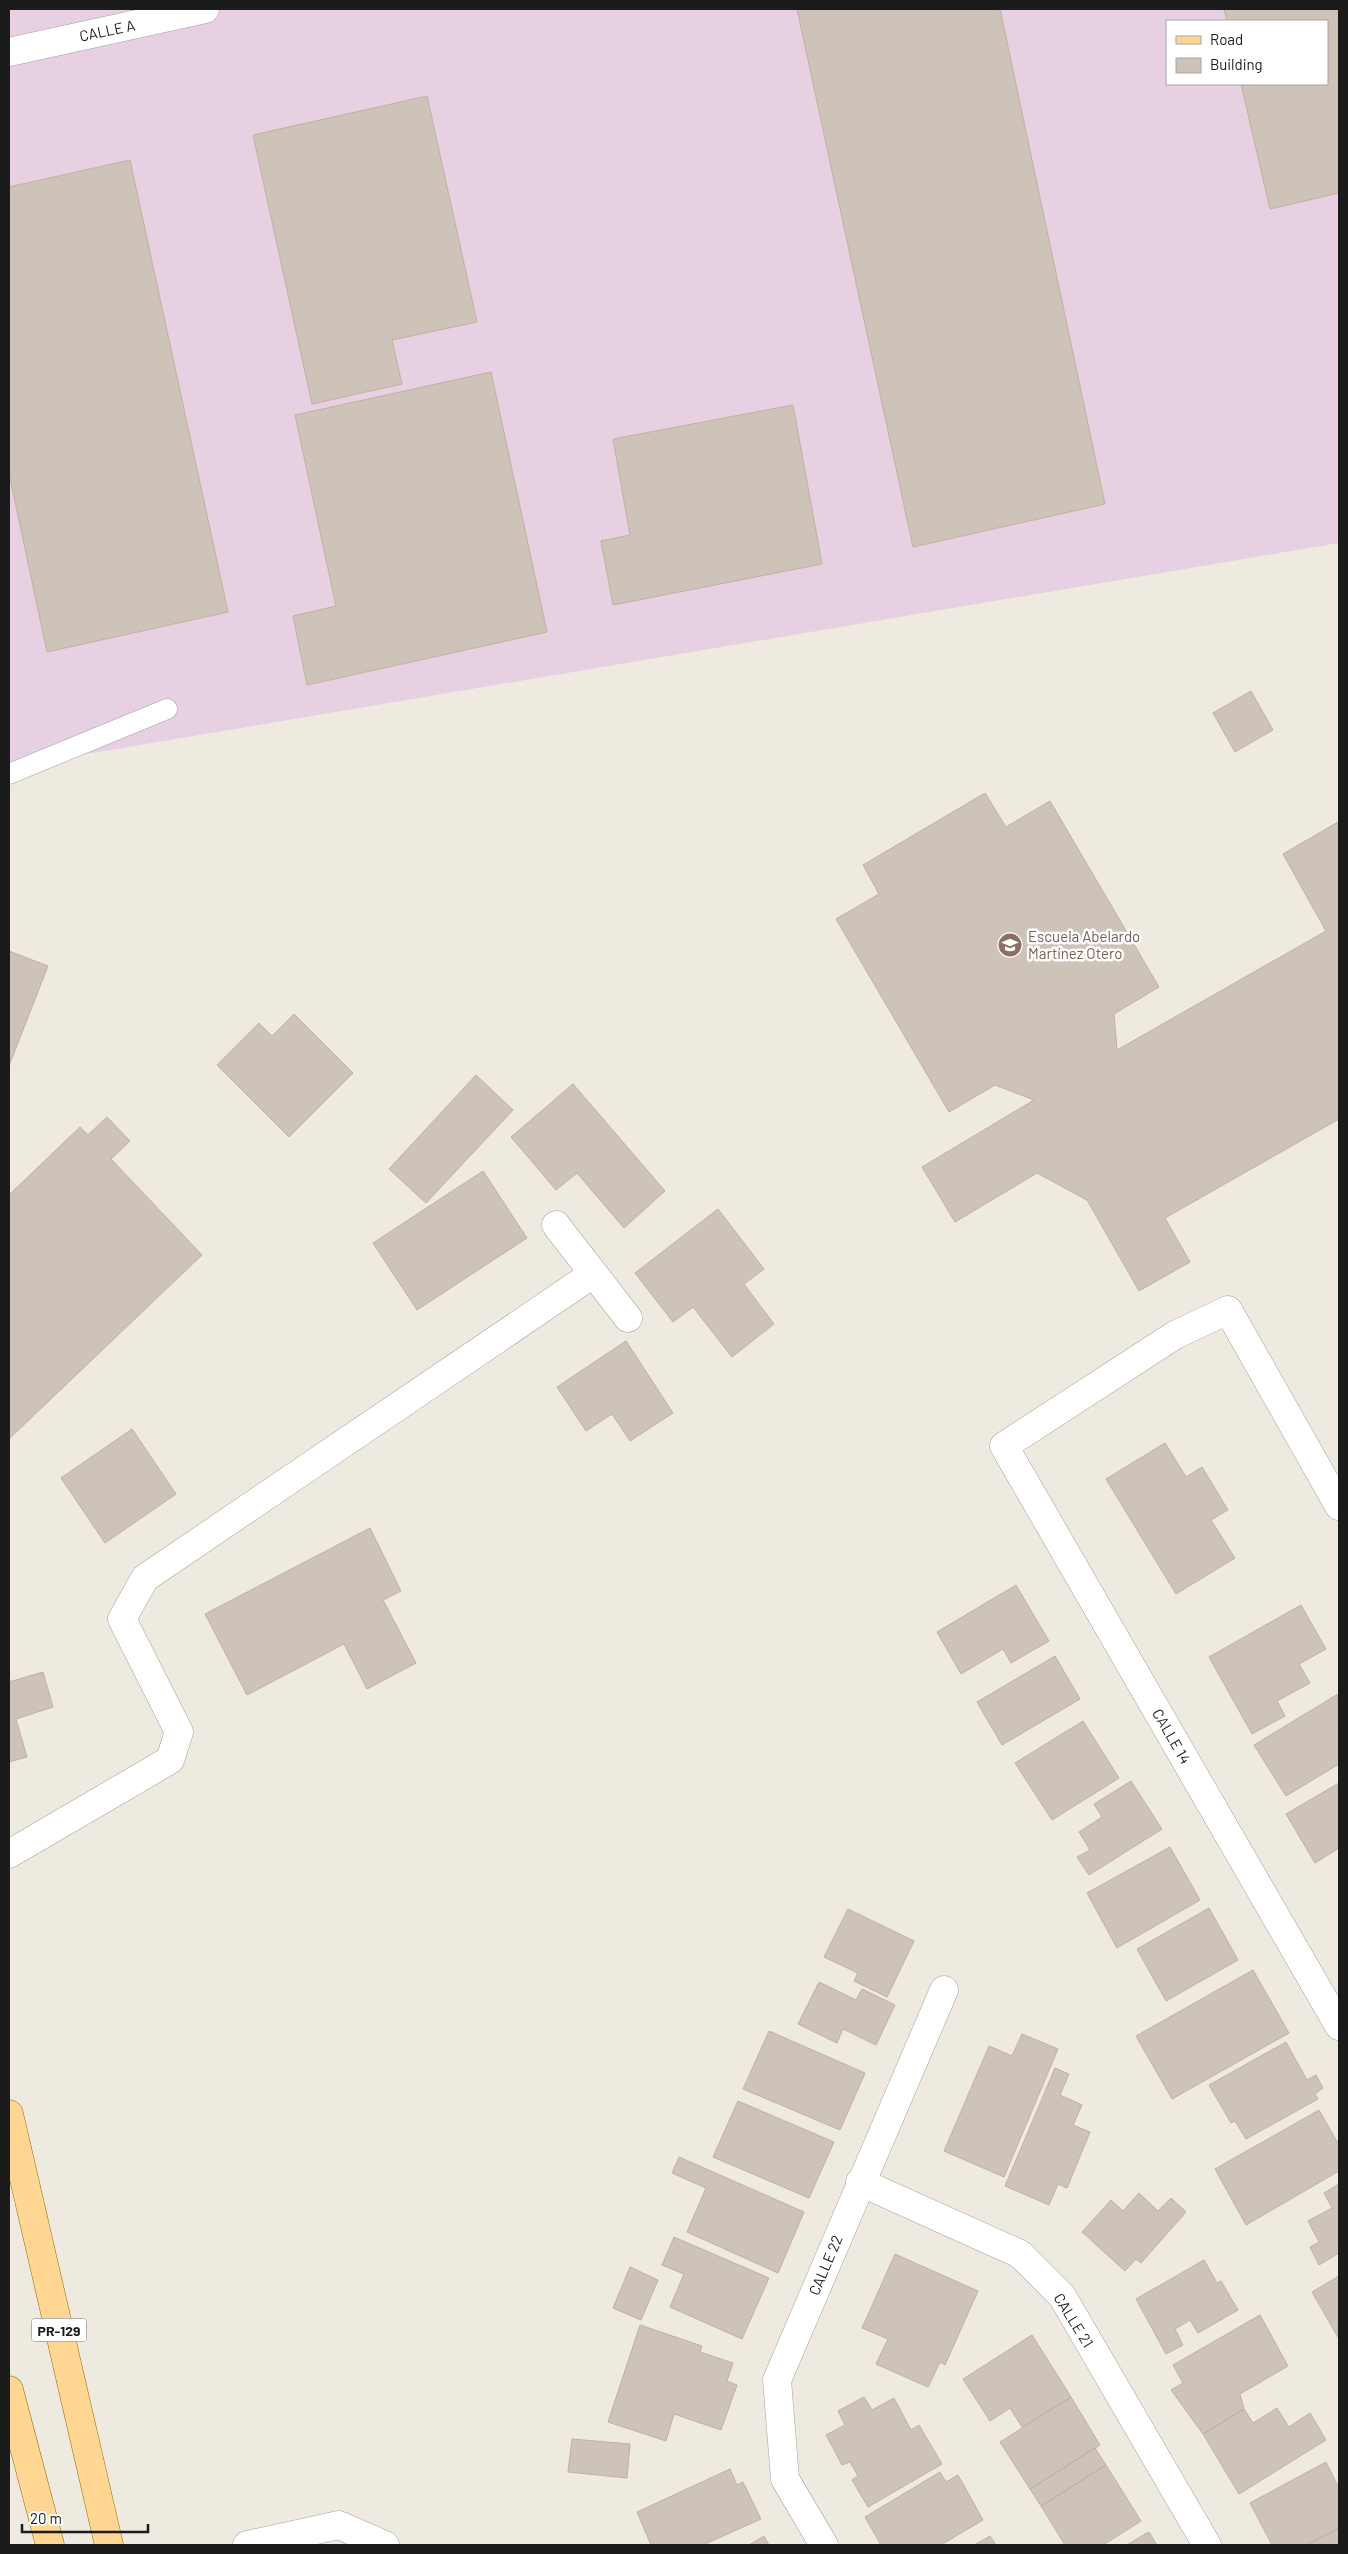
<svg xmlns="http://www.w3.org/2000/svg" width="1348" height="2554" viewBox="0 0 1348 2554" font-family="Barlow,sans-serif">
<rect width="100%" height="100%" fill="#eeeadf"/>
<path fill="#e7d0e2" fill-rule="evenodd" d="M9,9H1339V543L9,767ZM1167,21H1327V84H1167Z"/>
<path fill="#cec3b8" stroke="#c0b0a0" d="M797,9H1000L1105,504L913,547Z
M1224,9H1339V193L1270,209L1241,84H1327V21H1227Z
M427,96L477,322L392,340L402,384L312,404L253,135Z
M130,160L228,612L47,652L9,473V187Z
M491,372L547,632L307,685L293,616L336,606L295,415Z
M793,405L822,564L613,605L601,541L630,535L613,439Z
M1251,691L1273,730L1235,752L1213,713Z
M985,793L1006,827L1050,801L1159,987L1114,1014L1117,1050L1326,931L1283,854L1338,822L1339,825V1119L1165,1218L1190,1262L1139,1291L1087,1200L1037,1173L955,1222L922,1167L1034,1100L995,1085L949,1112L836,919L879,894L863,865Z
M9,951L48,966L9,1066Z
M294,1014L353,1073L289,1137L217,1065L259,1023L272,1036Z
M476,1075L513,1110L426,1203L389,1169Z
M573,1084L665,1191L624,1228L577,1173L556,1190L511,1137Z
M107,1117L130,1141L111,1159L202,1255L9,1439V1195L80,1127L88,1135Z
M483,1171L527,1238L417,1310L373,1243Z
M718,1209L764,1269L744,1284L774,1324L732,1357L693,1307L673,1322L635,1273Z
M626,1341L673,1413L630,1441L612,1414L586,1431L557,1387Z
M132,1429L176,1494L105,1543L61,1478Z
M1165,1443L1186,1477L1202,1467L1228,1510L1211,1520L1235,1558L1176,1594L1106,1479Z
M370,1528L401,1591L383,1600L416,1663L367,1689L344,1644L247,1695L205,1614Z
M1016,1585L1049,1641L1011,1663L1003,1649L961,1674L937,1632Z
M1301,1605L1326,1649L1299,1664L1310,1683L1277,1701L1285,1716L1252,1734L1209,1657Z
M1055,1656L1080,1699L1002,1745L977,1702Z
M43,1672L53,1707L16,1719L27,1757L9,1762V1682Z
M1338,1694L1339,1764L1286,1796L1254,1745Z
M1083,1721L1119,1778L1052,1820L1015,1763Z
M1131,1781L1162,1829L1089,1875L1077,1857L1090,1850L1079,1832L1102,1817L1094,1804Z
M1339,1783V1848L1315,1863L1286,1814Z
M1170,1847L1200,1900L1117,1948L1087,1893Z
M1209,1908L1238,1960L1166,2001L1137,1949Z
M848,1909L914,1941L887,1997L854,1981L858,1973L824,1957Z
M1253,1970L1289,2033L1172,2099L1136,2036Z
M819,1982L856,2000L862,1989L895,2005L876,2045L843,2029L837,2043L798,2024Z
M769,2031L865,2073L840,2130L743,2089Z
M1022,2034L1058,2049L1004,2177L944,2151L989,2046L1012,2056Z
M1286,2042L1307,2080L1316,2075L1323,2088L1315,2094L1318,2099L1246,2139L1235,2121L1231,2123L1209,2085Z
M1055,2068L1069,2074L1060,2095L1082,2105L1073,2125L1090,2132L1067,2188L1058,2184L1049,2205L1005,2186Z
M738,2101L834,2142L809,2198L713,2157Z
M1319,2110L1339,2145V2171L1246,2225L1215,2169Z
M679,2157L804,2212L778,2273L687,2232L706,2188L672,2173Z
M1339,2184V2253L1319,2265L1310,2247L1319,2242L1308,2221L1332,2208L1324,2193Z
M1139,2193L1158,2211L1171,2198L1186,2212L1141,2263L1136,2259L1125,2271L1082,2232L1111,2200L1123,2211Z
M674,2237L769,2278L742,2339L670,2307L684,2274L662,2265Z
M895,2254L978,2291L945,2365L940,2362L928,2387L876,2364L888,2339L862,2328Z
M1204,2260L1217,2283L1221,2281L1238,2310L1198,2333L1190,2320L1175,2329L1183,2345L1166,2354L1136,2299Z
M630,2267L658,2280L641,2320L613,2308Z
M1339,2276V2339L1312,2292Z
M1260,2315L1288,2366L1240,2394L1244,2409L1203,2434L1171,2390L1183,2383L1173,2365Z
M640,2325L702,2346L700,2352L733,2363L727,2381L737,2385L721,2430L674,2414L666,2441L608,2422Z
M1032,2335L1071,2397L1022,2427L1010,2408L990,2421L963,2379Z
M864,2397L872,2410L894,2398L911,2430L919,2425L942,2464L868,2507L852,2480L858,2476L850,2462L842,2465L826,2435L845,2425L838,2411Z
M1071,2397L1100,2445L1030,2489L1000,2442Z
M1277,2408L1289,2427L1310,2413L1326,2440L1239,2494L1203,2434L1244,2409L1253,2423Z
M572,2439L630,2444L627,2478L568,2472Z
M1095,2448L1106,2465L1041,2506L1030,2489Z
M1326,2462L1339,2488V2528L1306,2545H1272L1250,2503Z
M1106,2465L1141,2521L1103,2545H1065L1041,2506Z
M730,2469L737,2485L743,2482L761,2519L703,2545H651L637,2512Z
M940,2472L946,2482L958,2475L983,2520L941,2545H881L865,2517Z
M1339,2528V2545H1306Z
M1149,2532L1157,2545H1127L1145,2534Z
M764,2536L769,2545H749Z
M990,2536L996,2545H974Z"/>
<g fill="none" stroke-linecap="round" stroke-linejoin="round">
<defs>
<path id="service" d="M9,774L167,709"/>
<path id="minor" d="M9,52L205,9
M556,1225L628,1318
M1339,1506L1228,1310L1175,1335L1004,1446L1339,2026
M9,1854L170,1760L179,1732L122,1619L145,1578L593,1274
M860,2182L1020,2254L1062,2296L1207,2545
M247,2545L339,2525L385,2545
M824,2545L785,2479L777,2380L944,1990"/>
<path id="primary" d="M9,2114L109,2545
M9,2390L50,2545"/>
</defs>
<use href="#service" stroke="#a2a2a2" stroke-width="21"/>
<use href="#minor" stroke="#a2a2a2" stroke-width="29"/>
<use href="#primary" stroke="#916900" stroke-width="29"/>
<use href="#service" stroke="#fff" stroke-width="20"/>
<use href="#minor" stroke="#fff" stroke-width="28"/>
<use href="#primary" stroke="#ffd692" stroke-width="28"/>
</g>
<defs>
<symbol id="school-disc" viewBox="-11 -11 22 22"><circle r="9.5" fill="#8d6e63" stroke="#fff"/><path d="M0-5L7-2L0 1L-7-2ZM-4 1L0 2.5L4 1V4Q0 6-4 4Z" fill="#fff"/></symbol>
</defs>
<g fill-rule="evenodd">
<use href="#school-disc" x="996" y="931" width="28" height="28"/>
</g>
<g text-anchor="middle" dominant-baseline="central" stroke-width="5" stroke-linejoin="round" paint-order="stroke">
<rect fill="#fff" stroke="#5f5f5f" stroke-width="1" x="31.5" y="2318.5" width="55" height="23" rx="4"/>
<g font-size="14" font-weight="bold" fill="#1b1b1b">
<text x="59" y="2330">PR-129</text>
</g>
<g font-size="15" fill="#1b1b1b" stroke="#fff">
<text transform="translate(107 30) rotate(-12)">CALLE A</text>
<text transform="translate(1172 1736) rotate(60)">CALLE 14</text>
<text transform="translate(825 2265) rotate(-67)">CALLE 22</text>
<text transform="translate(1074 2320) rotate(58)">CALLE 21</text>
</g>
<g font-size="15" fill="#785e54" stroke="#fff" text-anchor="start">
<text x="1028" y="936">Escuela Abelardo<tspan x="1028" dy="17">Martínez Otero</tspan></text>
</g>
</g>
<rect width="1348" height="2554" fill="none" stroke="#1b1b1b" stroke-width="20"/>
<rect x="1166" y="20" width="162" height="65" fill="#ffffff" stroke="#a4a4a4"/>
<rect x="1176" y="36" width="25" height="8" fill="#ffd692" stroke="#a4a4a4"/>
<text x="1210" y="45" font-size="15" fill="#1b1b1b">Road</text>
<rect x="1176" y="58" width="25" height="15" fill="#cec3b8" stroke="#a4a4a4"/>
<text x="1210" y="70" font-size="15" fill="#1b1b1b">Building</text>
<path d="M22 2524v8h126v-8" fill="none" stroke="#1b1b1b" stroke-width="2.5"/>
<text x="30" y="2524" font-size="15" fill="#1b1b1b" stroke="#ffffff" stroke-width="4" paint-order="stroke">20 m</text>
</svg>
